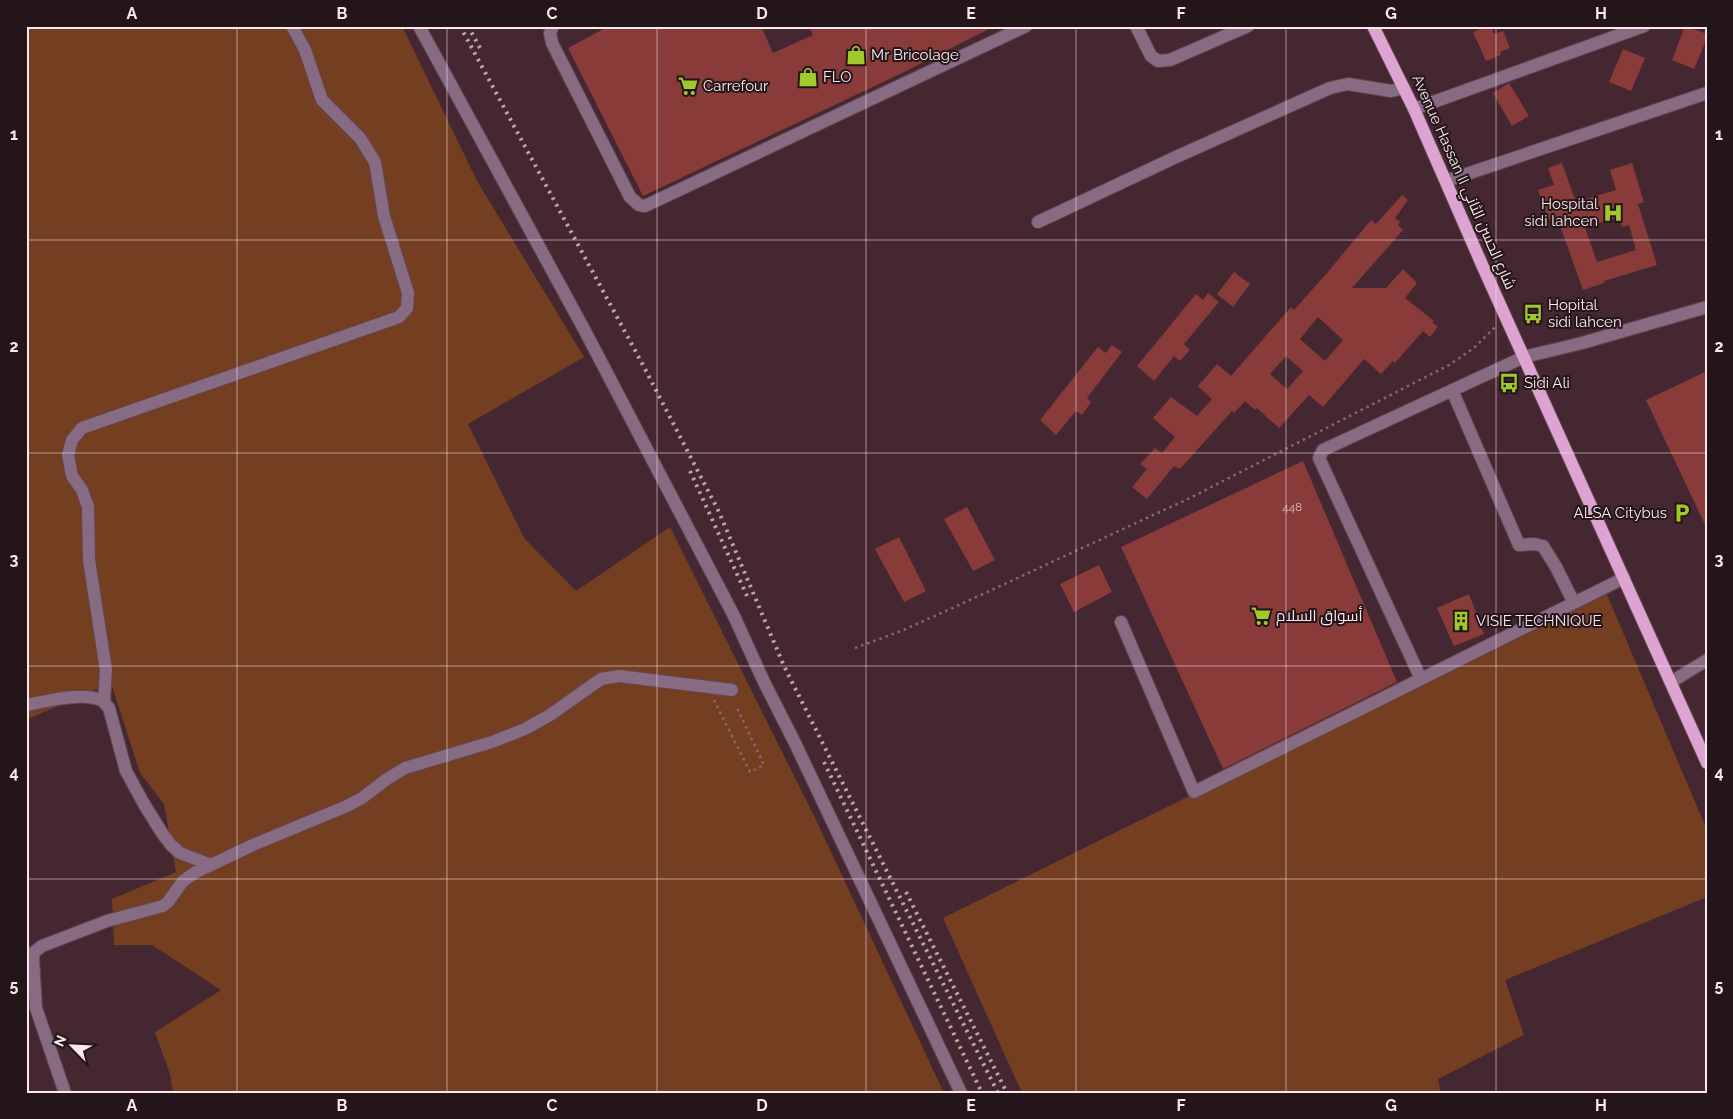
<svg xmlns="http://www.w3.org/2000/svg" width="1733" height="1119" viewBox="0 0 1733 1119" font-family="Raleway,Cairo,sans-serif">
<rect width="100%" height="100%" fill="#452731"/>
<path fill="#743e20" d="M26,26H402L477,181L584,357L468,424L524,538L576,591L670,527L817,822L944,1093H173L170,1074L155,1032L221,990L152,945H114L112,899L176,872L164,804L140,773L111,683L26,720Z
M1605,590L1707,830V897L1505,980L1524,1035L1438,1079L1441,1093H1022L943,918Z"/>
<path fill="#883b39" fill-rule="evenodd" d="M609,26H761L773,53L813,35L809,26H995L900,74L643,196L568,48Z
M1487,26H1491L1494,34L1503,31L1510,48L1500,52L1501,55L1486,61L1473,32Z
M1685,26L1707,34V38L1694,69L1672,60Z
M1623,49L1645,58L1631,91L1609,82Z
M1509,83L1529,116L1512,126L1493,93Z
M1562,163L1576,202L1616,190L1610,170L1632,163L1644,202L1638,204L1657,265L1604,281V283L1583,290L1557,217L1549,220L1538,190L1554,185L1548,168ZM1619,217L1622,227L1629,225L1636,250L1597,262L1585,228Z
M1402,195L1408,200L1395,218L1400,222L1398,225L1403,230L1352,288H1386L1403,269L1417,283L1405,298L1434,321L1432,322L1438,327L1430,337L1423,331L1395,363L1393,361L1381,374L1364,359L1323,407L1309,395L1279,428L1257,408L1255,410L1245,401L1234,413L1232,411L1180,469L1174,466L1147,499L1132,487L1147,469L1140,464L1155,448L1162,453L1175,437L1153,418L1171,397L1197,416L1212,399L1198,386L1217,364L1231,376L1291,307L1294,310L1327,273L1371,220L1376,224ZM1318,317L1343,340L1325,361L1300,339ZM1286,356L1303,371L1287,389L1270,374Z
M1234,272L1250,284L1233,307L1217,294Z
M1208,293L1219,302L1184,344L1190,350L1180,361L1174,356L1154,381L1137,366L1196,294L1203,300Z
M1112,345L1122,352L1087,398L1091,402L1082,415L1076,411L1056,435L1040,420L1098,347L1106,353Z
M1707,371V529L1646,400Z
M1303,461L1397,682L1223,769L1121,547Z
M967,507L995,560L973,571L944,519Z
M899,537L926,591L904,602L875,549Z
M1099,565L1112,592L1074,612L1060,584Z
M1469,594L1484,634L1454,646L1437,608Z"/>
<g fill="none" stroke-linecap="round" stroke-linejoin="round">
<defs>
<path id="minor" d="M419,26L585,331L734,616L764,682L795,743L961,1093
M553,26L550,33L552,43L630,197L639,205L645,206L1026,26
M1136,26L1151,56L1158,61L1170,60L1248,26
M1414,109L1644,26
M1446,181L1707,93
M1038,222L1176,157L1330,88L1348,84L1391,91L1404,88
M1452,390L1519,545L1534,544L1543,546L1556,567L1574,603
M1121,622L1194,792L1624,578
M1421,679L1319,458L1323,450L1524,357L1582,343L1707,307
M1671,682L1707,660
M104,702L106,670L89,560L88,507L82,490L72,476L68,455L72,440L82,428L399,317L407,308L408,293L384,216L375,162L360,138L322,100L305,50L292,26
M26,705C46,701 82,692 101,700C104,701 106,705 109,708L126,771L144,804L162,833L171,845L180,853L211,865
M65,1093L36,1008L33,958L34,952L42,946L107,921L163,906L168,902L183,881L196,872L253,845L347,806L362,798L387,779L405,768L492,742L525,729L550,715L601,679L619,676L732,690"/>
<path id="major" d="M1373,26L1414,109L1483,267L1707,763"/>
</defs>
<use href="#minor" stroke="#62464f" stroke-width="14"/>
<use href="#major" stroke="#62464f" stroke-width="14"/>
<path stroke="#846972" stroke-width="2.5" stroke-dasharray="2.5 4" stroke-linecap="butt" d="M855,648L901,631L957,606L1190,498L1449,365L1474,348L1495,327
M714,700L750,772L764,765L737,708"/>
<use href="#minor" stroke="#876b82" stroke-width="12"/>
<use href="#major" stroke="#dda4d2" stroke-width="12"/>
<path stroke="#bca4ab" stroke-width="4" stroke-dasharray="2.5 5" stroke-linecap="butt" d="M460,26L644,367L719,512L784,666L998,1093
M468,26L480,48
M690,471L747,596
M824,762L982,1093
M906,892L1007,1093"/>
</g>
<path fill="none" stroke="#fde8ee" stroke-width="1" stroke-opacity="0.55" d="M237,26V1093M447,26V1093M657,26V1093M866,26V1093M1076,26V1093M1286,26V1093M1496,26V1093M26,240H1707M26,453H1707M26,666H1707M26,879H1707"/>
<defs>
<symbol id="shop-bare" viewBox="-9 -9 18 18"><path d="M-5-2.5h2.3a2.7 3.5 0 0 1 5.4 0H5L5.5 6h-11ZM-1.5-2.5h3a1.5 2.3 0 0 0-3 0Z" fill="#a0c92b" stroke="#231519" stroke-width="2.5" paint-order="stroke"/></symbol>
<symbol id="supermarket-bare" viewBox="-9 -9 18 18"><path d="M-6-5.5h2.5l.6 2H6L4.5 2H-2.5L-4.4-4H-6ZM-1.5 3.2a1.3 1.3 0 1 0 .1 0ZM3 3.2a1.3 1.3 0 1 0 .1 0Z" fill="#a0c92b" stroke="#231519" stroke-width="2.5" paint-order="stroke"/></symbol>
<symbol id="hospital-bare" viewBox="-9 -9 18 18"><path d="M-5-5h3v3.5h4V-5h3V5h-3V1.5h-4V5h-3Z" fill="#a0c92b" stroke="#231519" stroke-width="2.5" paint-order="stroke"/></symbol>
<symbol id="bus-bare" viewBox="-9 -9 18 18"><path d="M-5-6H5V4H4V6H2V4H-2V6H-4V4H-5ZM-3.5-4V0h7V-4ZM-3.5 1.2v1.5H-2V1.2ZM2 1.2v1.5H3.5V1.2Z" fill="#a0c92b" stroke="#231519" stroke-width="2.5" paint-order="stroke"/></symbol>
<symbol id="parking-bare" viewBox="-9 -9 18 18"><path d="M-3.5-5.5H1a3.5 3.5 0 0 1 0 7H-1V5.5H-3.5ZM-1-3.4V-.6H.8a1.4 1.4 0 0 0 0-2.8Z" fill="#a0c92b" stroke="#231519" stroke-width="2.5" paint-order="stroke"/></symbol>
<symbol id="building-bare" viewBox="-9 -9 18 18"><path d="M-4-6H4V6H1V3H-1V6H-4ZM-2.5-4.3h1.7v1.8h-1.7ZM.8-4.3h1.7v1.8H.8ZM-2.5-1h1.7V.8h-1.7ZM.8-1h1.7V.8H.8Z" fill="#a0c92b" stroke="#231519" stroke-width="2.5" paint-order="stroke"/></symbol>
</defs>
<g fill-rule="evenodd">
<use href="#shop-bare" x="842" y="41" width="28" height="28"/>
<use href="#shop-bare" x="794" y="63" width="28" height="28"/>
<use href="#supermarket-bare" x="674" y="72" width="28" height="28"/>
<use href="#hospital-bare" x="1599" y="199" width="28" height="28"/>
<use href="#bus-bare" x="1519" y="300" width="28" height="28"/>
<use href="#bus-bare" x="1495" y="369" width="28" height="28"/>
<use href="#parking-bare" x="1668" y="499" width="28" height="28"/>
<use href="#supermarket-bare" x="1247" y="602" width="28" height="28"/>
<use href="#building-bare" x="1447" y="607" width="28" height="28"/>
</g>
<g text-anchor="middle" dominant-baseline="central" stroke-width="4" stroke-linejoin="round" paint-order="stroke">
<g font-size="12" fill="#e0bdc1">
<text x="1292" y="507">448</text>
</g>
<g font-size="15" fill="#fde8ee" stroke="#231519" text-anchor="start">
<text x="871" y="55">Mr Bricolage</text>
<text x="823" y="77">FLO</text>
<text x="703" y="86">Carrefour</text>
<text x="1598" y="204" text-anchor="end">Hospital<tspan x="1598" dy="17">sidi lahcen</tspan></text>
<text x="1548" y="305">Hopital<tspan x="1548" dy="17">sidi lahcen</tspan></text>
<text x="1524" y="383">Sidi Ali</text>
<text x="1667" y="513" text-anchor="end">ALSA Citybus</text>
<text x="1276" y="616">أسواق السلام</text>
<text x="1476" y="621">VISIE TECHNIQUE</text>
</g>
<g font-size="15" fill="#fde8ee" stroke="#231519">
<text transform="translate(1464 182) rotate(66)">Avenue Hassan II شارع الحسن الثاني</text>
</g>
</g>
<rect width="1733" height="1119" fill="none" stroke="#231519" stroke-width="55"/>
<g transform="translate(72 1046) rotate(294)" stroke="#231519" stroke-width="4" paint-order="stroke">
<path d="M0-4L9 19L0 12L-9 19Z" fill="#fde8ee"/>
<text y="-8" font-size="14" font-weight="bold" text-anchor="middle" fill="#fde8ee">N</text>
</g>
<rect x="28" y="28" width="1678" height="1064" fill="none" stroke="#fde8ee" stroke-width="2"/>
<g font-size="16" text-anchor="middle" font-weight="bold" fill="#fde8ee">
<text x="132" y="19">A</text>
<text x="342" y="19">B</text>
<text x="552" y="19">C</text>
<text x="762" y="19">D</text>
<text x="971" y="19">E</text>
<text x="1181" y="19">F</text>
<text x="1391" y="19">G</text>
<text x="1601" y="19">H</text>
<text x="14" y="140">1</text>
<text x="1719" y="140">1</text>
<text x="14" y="352">2</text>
<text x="1719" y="352">2</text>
<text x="14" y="565">3</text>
<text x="1719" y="565">3</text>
<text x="14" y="778">4</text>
<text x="1719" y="778">4</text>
<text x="14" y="991">5</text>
<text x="1719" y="991">5</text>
<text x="132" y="1111">A</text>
<text x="342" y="1111">B</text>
<text x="552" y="1111">C</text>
<text x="762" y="1111">D</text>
<text x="971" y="1111">E</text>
<text x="1181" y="1111">F</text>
<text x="1391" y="1111">G</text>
<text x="1601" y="1111">H</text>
</g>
</svg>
